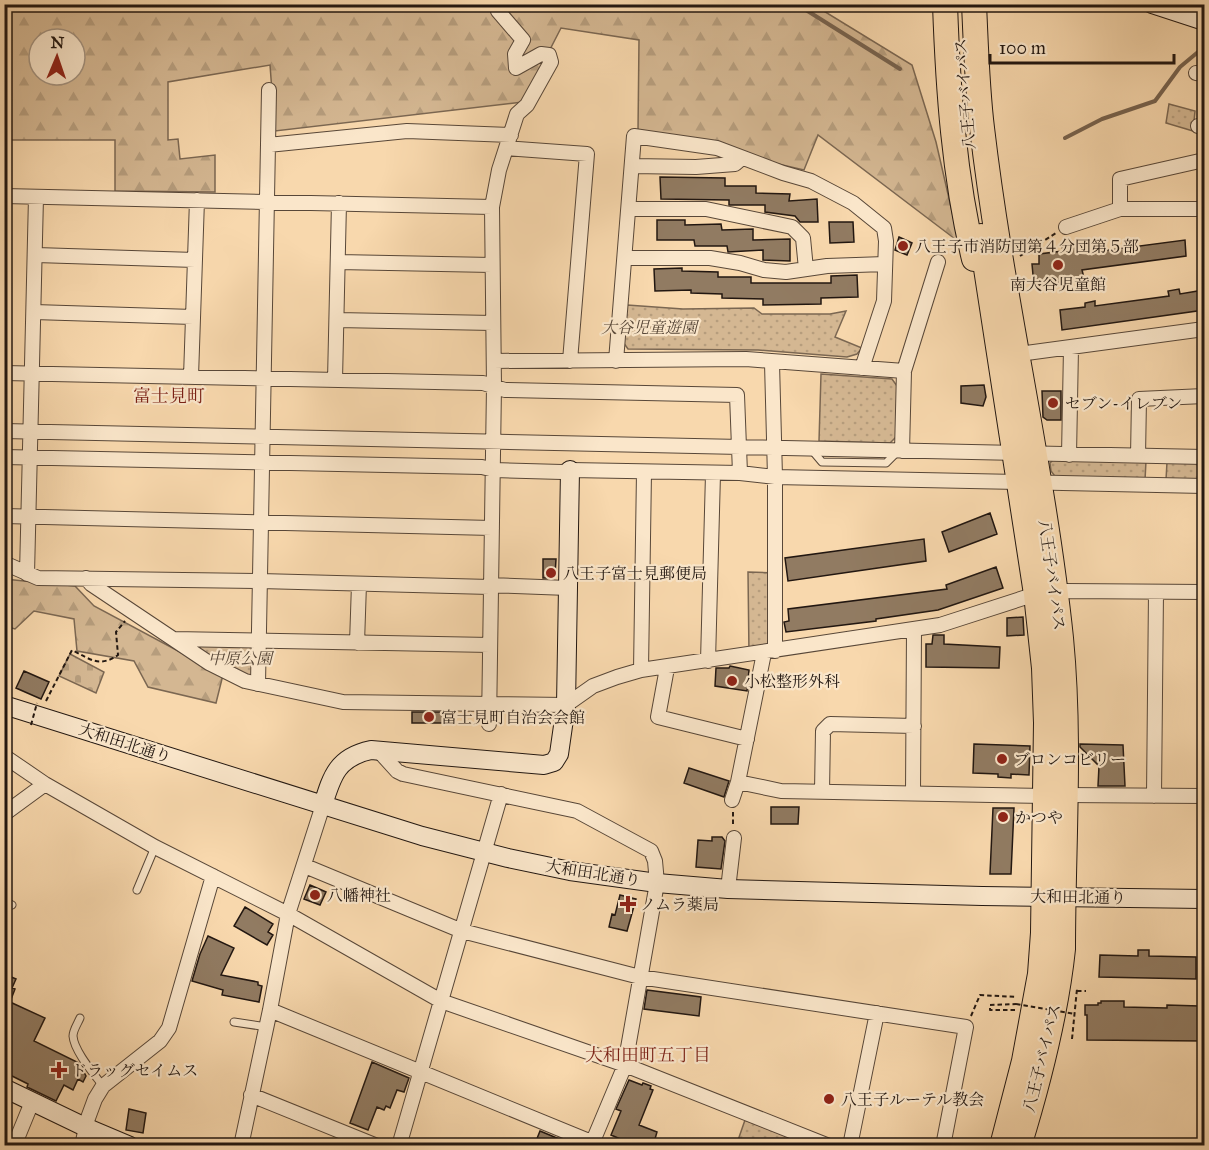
<svg xmlns="http://www.w3.org/2000/svg" width="1209" height="1150" viewBox="0 0 1209 1150" font-family="'IM FELL Great Primer','Noto Serif JP',serif">
<defs>
<pattern id="forest-firs" width="22" height="20" patternUnits="userSpaceOnUse" patternTransform="scale(1.5)"><rect width="22" height="20" fill="#d4b792"/><path d="M5 1l3.5 6h-7zM16 11l3.5 6h-7z" fill="#b69d7d"/></pattern>
<pattern id="cemetery-stones" width="16" height="16" patternUnits="userSpaceOnUse" patternTransform="scale(1.5)"><rect width="16" height="16" fill="#d4b792"/><path d="M2 7V4a2 2 0 0 1 4 0v3zM10 15v-3a2 2 0 0 1 4 0v3z" fill="#b69d7d"/></pattern>
<pattern id="park-dots" width="8" height="8" patternUnits="userSpaceOnUse" patternTransform="scale(1.5)"><rect width="8" height="8" fill="#d4b792"/><path d="M2 2h.1M6 6h.1" fill="none" stroke="#b69d7d" stroke-width="1.8" stroke-linecap="round"/></pattern>
</defs>
<rect width="100%" height="100%" fill="#f8d8ad"/>
<filter id="stains"><feTurbulence type="fractalNoise" baseFrequency=".00333" numOctaves="4"/><feColorMatrix values="0 0 0 0 .2 0 0 0 0 .09 0 0 0 0 .02 0 0 0 .5 -.17"/></filter>
<radialGradient id="worn" r=".72"><stop offset=".6" stop-color="#630" stop-opacity="0"/><stop offset="1" stop-color="#630" stop-opacity=".3"/></radialGradient>
<path fill="url(#forest-firs)" stroke="#7b6752" stroke-width="1.5" fill-rule="evenodd" d="M4,5H814L912,65L936,142L959,242L818,135L804,170L638,132L639,40L561,28L523,102L275,131L270,65L168,82V140L178,139L180,159L215,155V192L115,191V140H5ZM39,39H75V75H39Z
M4,579L75,586L94,606L223,675L216,703L148,687L134,661L77,651L74,619L34,611L15,629L5,626Z"/>
<path fill="url(#cemetery-stones)" stroke="#7b6752" stroke-width="1.5" d="M70,654L104,672L96,693L59,676Z"/>
<path fill="url(#park-dots)" stroke="#7b6752" stroke-width="1.5" fill-rule="evenodd" d="M1169,104L1195,111L1193,131L1166,123Z
M627,305L683,309L754,308L762,314H830L846,311L835,337L862,348L857,354L847,357L758,350L628,349L623,342Z
M821,374L892,379L897,386V436L890,443L819,441Z
M1055,458L1204,461V484L1057,479L1051,471L1050,463ZM1146,461L1167,462L1166,480H1145Z
M748,572L774,573L775,651L749,655Z
M173,639L258,640V684Z
M745,1120L809,1145L736,1146Z"/>
<g fill="none" stroke-linecap="round" stroke-linejoin="round">
<path stroke="#77634f" stroke-width="4" d="M732,4L806,10L900,69
M1065,138L1102,119L1155,101L1180,67L1204,47V40"/>
</g>
<path fill="#917b62" stroke="#221711" stroke-width="1.5" d="M660,177L725,178V186H756V193L790,194L789,201L817,199L818,222H800L795,216L765,212V205H729V200L661,199Z
M657,220H685V225L721,224L722,230L753,229V240L790,239V261L763,260V250L728,252L727,246H695L694,240H657Z
M829,222H853L854,242L830,243Z
M899,237L912,243L907,255L895,250Z
M1185,240L1186,256L1082,270L1084,278L1034,286L1032,264H1039V254L1063,251L1062,246L1078,244L1079,254Z
M682,268V271L718,272V277H751V283H831V276L857,275L858,297L821,298V304L763,305V299L722,298V294L691,293V290L655,291L654,269Z
M1179,289L1180,294L1204,290V310L1062,330L1060,310L1085,307V303L1095,301V306L1169,296L1168,291Z
M984,385L986,397L983,406L961,403V386Z
M1042,391H1061V420H1047L1043,417Z
M990,513L997,534L949,552L942,532Z
M924,539L926,561L788,581L785,558Z
M543,559H556L555,575L553,578H543Z
M996,567L1003,588L938,610L876,619V621L786,632L784,622L789,621L788,609L947,589L946,585Z
M1023,617L1024,635L1007,636V618Z
M933,635H944V644L1000,647L999,668L926,667V644H932Z
M730,666L749,670L747,691L715,686L716,668H729Z
M24,671L49,682L41,699L16,688Z
M412,712H445V723H412Z
M974,744L1030,746L1029,775L1011,774V778L998,777V774L973,773Z
M1080,744L1123,745L1125,786H1098L1099,766L1080,747Z
M689,768L729,781L724,797L684,783Z
M771,807H799L798,824H771Z
M993,808H1014L1011,874H990Z
M712,837H722L725,841L721,869L696,867L698,840L712,841Z
M310,885L326,892L320,905L304,899Z
M620,895L636,899L627,931L609,927L612,914L615,915Z
M245,907L273,924L268,932L273,935L267,945L234,926Z
M208,936L234,948L221,975L258,982V985L262,986L259,1002L222,995L223,990L192,981L200,954Z
M1138,950H1149V956L1196,957V979L1099,977L1100,955L1138,956Z
M4,974L16,979L12,988L15,989L10,1002L45,1018L34,1041L79,1063L86,1076L83,1082L78,1079L73,1090L64,1085L56,1101L27,1087L28,1084L4,1072Z
M647,990L701,997L699,1016L644,1009Z
M1101,1001H1124V1007L1167,1008V1005L1199,1006L1198,1019H1204V1041L1087,1040V1015H1085V1005H1098V1003H1101Z
M372,1062L409,1078L404,1092L397,1090L390,1108L386,1106L384,1110L377,1107L368,1130L350,1123Z
M629,1080L642,1085L643,1083L651,1086L650,1089L653,1090L639,1125L657,1132L653,1146H637L611,1135L621,1111L616,1109Z
M129,1109L146,1113L143,1133L126,1130Z
M540,1131L576,1146H534Z"/>
<g fill="none" stroke-linecap="round" stroke-linejoin="round">
<defs>
<path id="lane" d="M811,449L822,462L886,463L898,451
M137,890L155,847
M4,901L12,905
M80,1018C78,1023 73,1030 73,1036C74,1051 94,1074 103,1086
M234,1022L267,1027"/>
<path id="street" d="M1201,20V4
M1196,73L1204,74
M1198,126L1204,127
M268,145L407,131L511,135
M506,148L587,154L570,361
M632,166L696,167L735,164L742,158
M4,196L492,207
M629,209H706L792,227L803,238L806,269
M1120,209V179L1204,160
M1066,227L1120,209H1204
M36,255L195,260
M625,258H710L740,263L764,270L786,272L827,266L885,264
M338,262L492,265
M34,312L193,317
M337,320L493,323
M1019,354L1204,329
M494,361L746,359L904,371
M616,361L634,136L717,148L783,173L811,181L853,203L884,228L886,241L884,301L862,368
M772,363L775,477V651
M4,373L483,383L505,390L737,395L740,473
M191,377L197,200
M335,380L339,203
M4,431L1204,457
M902,451L904,371L938,262
M1069,455L1071,348
M1138,456L1139,399L1204,396
M4,457L482,467L494,470L562,472L570,470L740,473L775,477L1204,486
M4,516L492,528
M4,563L38,578L260,581L490,587
M27,574L36,197
M86,578L91,584L209,663L245,681L343,702L566,705L593,686L617,677L641,670L940,625L1036,594L1067,591L1204,592
M490,585L568,588
M174,639L490,645
M357,643L359,584
M764,653L738,782L781,791L1045,796
M708,661L713,474
M667,668L658,717L747,739
M641,670L644,472
M258,684L269,90
M489,724L494,386L492,207L499,170L517,114L527,105L551,62L549,55L541,54L516,68L515,54L523,40L498,11L497,4
M378,750L397,771L403,774L577,811L651,851L655,861L657,883L625,1065L591,1146
M4,756L45,784L155,847L288,914L441,1001L625,1065L829,1146
M822,792L823,731L830,724L914,726
M913,793L914,630
M1065,795L1204,796
M1154,796L1156,592
M732,800L738,782
M4,814L45,784
M305,866L462,931L640,977L966,1027L943,1146
M728,889L734,838
M270,1010L601,1146
M251,1095L377,1146
M14,1146L32,1102
M82,1146L88,1118L95,1099L103,1086L160,1041L169,1028L213,876
M241,1146L270,1010L288,914L323,805
M399,1146L501,794
M850,1146L877,1013"/>
<path id="secondary" d="M1152,4L1204,21
M4,705L422,836L508,858L570,871L657,883L728,889L982,896L1204,899
M323,805C332,775 338,757 371,750L544,765L554,762L559,754L566,705L570,470
M4,1088L85,1127L130,1146"/>
<path id="highway" d="M945,4C948,90 954,176 974,259
M974,4C976,46 977,87 982,128C1002,299 1043,467 1061,638C1071,741 1063,845 1063,949C1056,1016 1039,1081 1019,1146
M981,236L1036,594L1044,668L1046,723L1043,933L1040,974L1024,1061L1002,1146"/>
</defs>
<use href="#lane" stroke="#584738" stroke-width="9"/>
<use href="#street" stroke="#584738" stroke-width="16"/>
<use href="#secondary" stroke="#221711" stroke-width="20"/>
<use href="#highway" stroke="#221711" stroke-width="26"/>
<path stroke="#221711" stroke-width="2" stroke-dasharray="4.5 3" stroke-linecap="butt" d="M1020,256L1056,233
M46,701L72,650C90,659 99,668 118,655L116,632L125,621
M733,812V825
M1077,991H1086
M1015,1010H990V1005L1016,1004
M971,1016L980,995L1017,997
M1072,1039L1077,989"/>
<use href="#lane" stroke="#fae6ca" stroke-width="7"/>
<use href="#street" stroke="#fae6ca" stroke-width="14"/>
<use href="#secondary" stroke="#fae6ca" stroke-width="18"/>
<use href="#highway" stroke="#f8d8ad" stroke-width="24"/>
<path stroke="#221711" stroke-width="2" stroke-dasharray="4.5 3" stroke-linecap="butt" d="M31,725L37,703
M1016,1004L1075,1014"/>
</g>
<g fill="#8f2418" stroke="#fae6ca" stroke-width="2">
<circle cx="903" cy="246" r="6"/>
<circle cx="1058" cy="265" r="6"/>
<circle cx="1053" cy="403" r="6"/>
<circle cx="551" cy="573" r="6"/>
<circle cx="732" cy="681" r="6"/>
<circle cx="429" cy="717" r="6"/>
<circle cx="1002" cy="759" r="6"/>
<circle cx="1003" cy="817" r="6"/>
<circle cx="315" cy="895" r="6"/>
<path d="M625 895h6v6h6v6h-6v6h-6v-6h-6v-6h6z"/>
<path d="M56 1061h6v6h6v6h-6v6h-6v-6h-6v-6h6z"/>
<circle cx="829" cy="1099" r="6"/>
</g>
<g text-anchor="middle" dominant-baseline="central" stroke-width="4.5" stroke-linejoin="round" paint-order="stroke">
<g font-size="16" fill="#221711" stroke="#fae6ca">
<text transform="translate(965 94) rotate(-95)">八王子バイパス</text>
<text transform="translate(1052 575) rotate(82)">八王子バイパス</text>
<text transform="translate(125 743) rotate(18)">大和田北通り</text>
<text transform="translate(593 873) rotate(9)">大和田北通り</text>
<text transform="translate(1078 897) rotate(1)">大和田北通り</text>
<text transform="translate(1042 1058) rotate(-76)">八王子バイパス</text>
</g>
<g font-size="16" fill="#221711" stroke="#fae6ca" text-anchor="start">
<text x="915" y="246">八王子市消防団第４分団第５部</text>
<text x="1058" y="284" text-anchor="middle">南大谷児童館</text>
<text x="1065" y="403">セブン-イレブン</text>
<text x="563" y="573">八王子富士見郵便局</text>
<text x="744" y="681">小松整形外科</text>
<text x="441" y="717">富士見町自治会会館</text>
<text x="1014" y="759">ブロンコビリー</text>
<text x="1015" y="817">かつや</text>
<text x="327" y="895">八幡神社</text>
<text x="640" y="904">ノムラ薬局</text>
<text x="71" y="1070">ドラッグセイムス</text>
<text x="841" y="1099">八王子ルーテル教会</text>
</g>
<g font-size="16" font-style="italic" fill="#574738" stroke="#fae6ca">
<text x="649" y="327">大谷児童遊園</text>
<text x="240" y="658">中原公園</text>
</g>
<g font-size="18" fill="#7a1f14" stroke="#fae6ca">
<text x="169" y="396">富士見町</text>
<text x="648" y="1055">大和田町五丁目</text>
</g>
</g>
<rect width="1209" height="1150" fill="none" stroke="#f8d8ad" stroke-width="24"/>
<rect x="6" y="6" width="1197" height="1138" fill="none" stroke="#221711" stroke-width="3"/>
<rect x="12" y="12" width="1185" height="1126" fill="none" stroke="#221711" stroke-width="1.5"/>
<g transform="translate(57 57) rotate(2)"><circle r="28" fill="#fae6ca" stroke="#a49380" stroke-width="1.5"/>
<path d="M0-4.5L10 22L0 15L-10 22Z" fill="#8f2418"/>
<text y="-9" font-size="16" font-weight="bold" text-anchor="middle" fill="#221711">N</text>
</g>
<path d="M990 54v9h184v-9" fill="none" stroke="#221711" stroke-width="3"/>
<text x="999" y="54" font-size="18" fill="#221711" stroke="#fae6ca" stroke-width="4.5" paint-order="stroke">100 m</text>
<rect width="100%" height="100%" filter="url(#stains)"/>
<rect width="100%" height="100%" fill="url(#worn)"/>
</svg>
